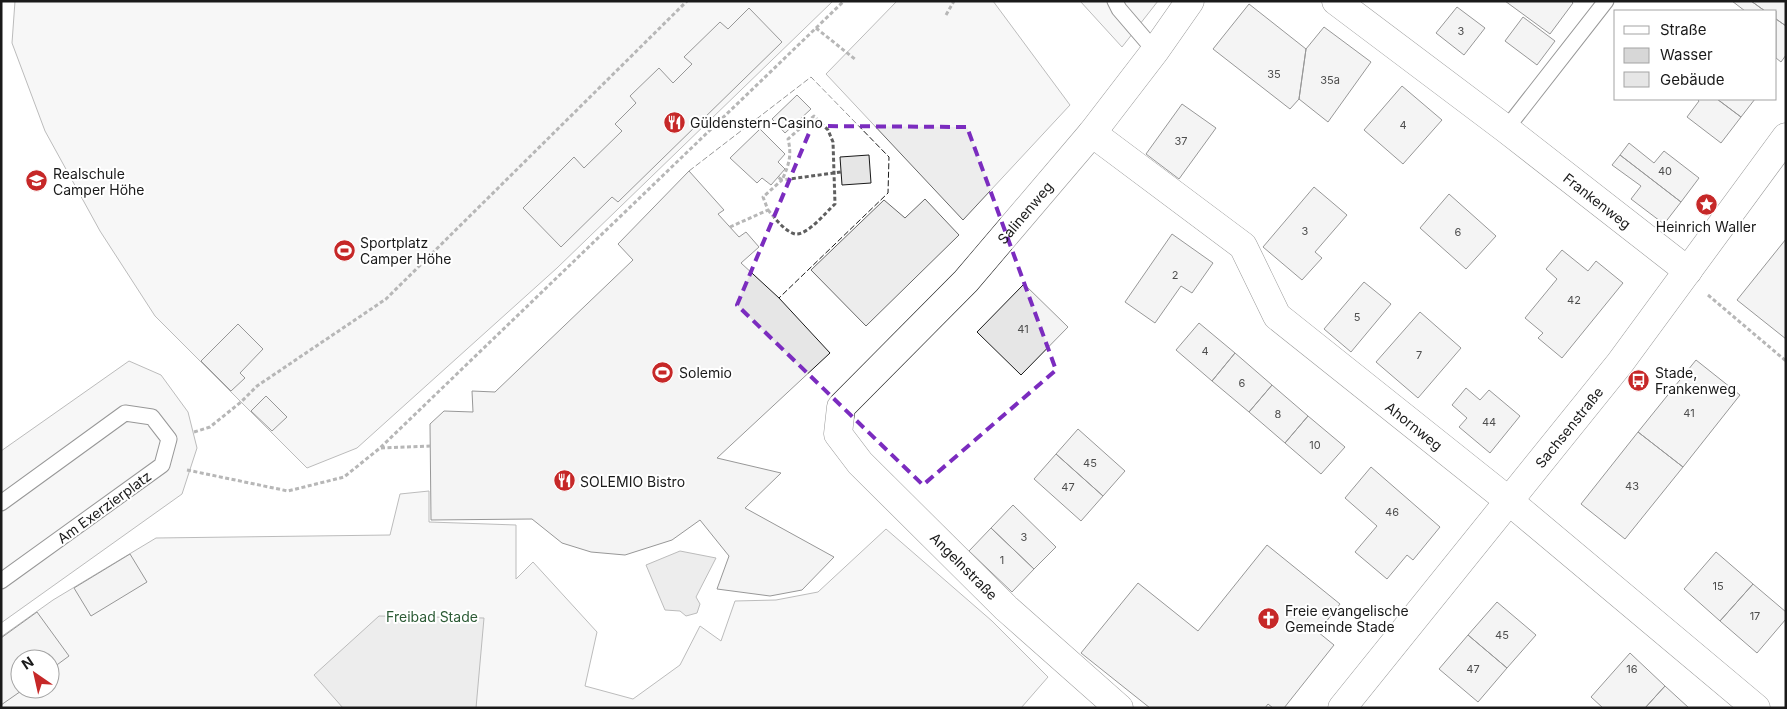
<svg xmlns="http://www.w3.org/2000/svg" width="1787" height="709" viewBox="0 0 1787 709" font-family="Inter,sans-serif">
<rect width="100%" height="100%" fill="#fff"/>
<path fill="#ededed" stroke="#6a6a6a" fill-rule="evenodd" d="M15,1H833L557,268L357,448L307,468L155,316L100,231L45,131L12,43Z
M897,1H993L1070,105L963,220L826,74Z
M1080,1H1158L1122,47Z
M925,199L959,235L866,326L811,270L884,200L905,218Z
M129,361L161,375L188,412L197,448L182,494L1,623V451Z
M429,491V522L516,525V579L533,562L597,632L585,686L633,699L680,665L700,626L721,641L735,601L776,600L818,592L886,529L992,621L1048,677L1021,708H1V637L53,600L156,538L390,535L400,494ZM20,659H50V689H20Z"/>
<path fill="#d7d7d7" stroke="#6a6a6a" d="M680,551L716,558L696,597L700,604L697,613L686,616L680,611L665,610L646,565Z
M379,616L484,618L476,708H343L314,675Z"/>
<path fill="#e6e6e6" stroke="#1a1a1a" d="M1505,1H1571L1573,3L1550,34Z
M1732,1H1751L1765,11H1745Z
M1751,1H1786V26L1776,19V11H1765Z
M1249,4L1306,49L1299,99L1290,109L1213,49Z
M1457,7L1485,28L1464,55L1436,33Z
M749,8L782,42L618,202L612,197L561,247L523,208L574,157L584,168L622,131L615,124L636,103L630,96L659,68L673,83L692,64L684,57L720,22L728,29Z
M1523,17L1555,41L1537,65L1505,41Z
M1776,19L1786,26V55L1781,62L1776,58Z
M1324,27L1371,62L1328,122L1299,99L1306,49Z
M1402,86L1442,120L1403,164L1364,130Z
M797,95L811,109L785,133L772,119Z
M1697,99H1717L1741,117L1721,143L1687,117L1699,101Z
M1717,99H1755L1741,117Z
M1182,104L1216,128L1179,179L1146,154Z
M760,129L785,154L778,162L785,169L771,185L762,178L757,183L730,158Z
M1629,143L1654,163L1664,151L1699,178L1681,202L1620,155Z
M869,155L871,183L842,185L840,157Z
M1620,155L1681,202L1664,224L1631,199L1641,186L1612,165Z
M689,171L724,210L718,214L739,237L746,232L759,247L741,263L779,298L830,353L717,458L781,473L745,508L834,557L802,590L770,596L717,589L729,556L700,520L672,540L625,555L591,552L562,543L532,519L431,520L430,424L444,411L473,412L472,391L495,392L633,260L618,244Z
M1314,187L1347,215L1315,252L1322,258L1302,280L1263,247Z
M1449,194L1496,236L1466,269L1420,228Z
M1172,234L1213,263L1192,293L1181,286L1155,323L1125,302Z
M1786,239V339L1737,300Z
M1562,250L1588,271L1596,261L1623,283L1562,358L1538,338L1543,333L1525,318L1557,279L1546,269Z
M1364,282L1391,304L1351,352L1324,329Z
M1024,284L1068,327L1021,375L977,332Z
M1420,312L1461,348L1418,398L1376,362Z
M1199,323L1235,353L1212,381L1176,350Z
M238,324L263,349L240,373L245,378L231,391L201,361Z
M1235,353L1272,385L1249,412L1212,381Z
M1696,360L1740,395L1683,467L1638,432Z
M1272,385L1308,416L1285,443L1249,412Z
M1466,388L1480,400L1489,390L1520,416L1490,453L1459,427L1467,418L1452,405Z
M266,396L287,417L272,431L251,411Z
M1308,416L1345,447L1321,474L1285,443Z
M1078,429L1125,471L1103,496L1056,454Z
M1638,432L1683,467L1625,539L1581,504Z
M1056,454L1103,496L1081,521L1034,479Z
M1371,467L1440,527L1413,560L1407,555L1387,579L1355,552L1377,526L1345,498Z
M1013,505L1056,547L1034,569L991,528Z
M991,528L1034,569L1012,592L969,551Z
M1267,545L1340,604L1318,632L1334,645L1284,708H1273L1268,704L1265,708H1150L1081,653L1138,583L1198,631Z
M1716,552L1753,584L1720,621L1684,589Z
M130,554L147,582L91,616L74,588Z
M1753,584L1786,612V619L1757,653L1720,621Z
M1497,602L1536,635L1507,668L1468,635Z
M37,612L69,656L50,670V659H20V689H24L1,705V638Z
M1468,635L1507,668L1478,702L1439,669Z
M1630,653L1665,686L1645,708H1603L1591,697Z
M1665,686L1689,708H1645Z"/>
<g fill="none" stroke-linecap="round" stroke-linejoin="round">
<defs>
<path id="service" d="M1115,1L1119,9L1155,51
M1506,129L1606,1
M1,503L125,413L152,417L169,439L162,465L1,581"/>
<g id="minor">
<path id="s1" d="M1336,1L1506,129L1688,271"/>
<path id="s2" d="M1092,133L1243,246L1277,316L1509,501L1756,708"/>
<path id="s3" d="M1119,708L1006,608L860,463L838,434L841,407L966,281L1092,133L1155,51L1190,1"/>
</g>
<g id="tertiary">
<path id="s4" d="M1342,708L1620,363L1786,137"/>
</g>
</defs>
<use href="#service" stroke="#1a1a1a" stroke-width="17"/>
<use href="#minor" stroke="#1a1a1a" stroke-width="29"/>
<use href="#tertiary" stroke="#1a1a1a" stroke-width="29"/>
<path stroke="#5f5f5f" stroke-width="3" stroke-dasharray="4 2.5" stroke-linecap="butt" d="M946,15L954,1
M816,28L856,60
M768,210C775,218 784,231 795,234C807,236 826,212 835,204L833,142L828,130L814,116L788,139C792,155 789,165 782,180L778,177
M730,227L768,210L763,197L782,180L841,172
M1708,295L1786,361
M194,432L210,427L241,402L257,386L386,299L687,1
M381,448L431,446
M187,470L288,491L344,477L380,448L844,1"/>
<use href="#service" stroke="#fff" stroke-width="15"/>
<use href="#minor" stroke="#fff" stroke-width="28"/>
<use href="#tertiary" stroke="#fff" stroke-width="28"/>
<path stroke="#1a1a1a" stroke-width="1" stroke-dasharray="6 2.5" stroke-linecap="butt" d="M689,171L811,77L889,157L888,193L779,298"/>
</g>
<path d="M0 0H1787V709H0ZM812,126L967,127L1056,370L923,485L737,305Z" fill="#fff" fill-opacity=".55" fill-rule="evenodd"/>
<path fill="none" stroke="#7b2cbf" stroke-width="4" stroke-dasharray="10 6" stroke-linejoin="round" d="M812,126L967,127L1056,370L923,485L737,305Z"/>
<defs>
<symbol id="restaurant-disc" viewBox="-11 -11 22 22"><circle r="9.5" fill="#c62828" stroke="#fff"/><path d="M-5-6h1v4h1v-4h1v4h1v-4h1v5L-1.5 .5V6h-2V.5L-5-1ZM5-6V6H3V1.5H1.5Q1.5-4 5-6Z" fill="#fff"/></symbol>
<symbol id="school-disc" viewBox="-11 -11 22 22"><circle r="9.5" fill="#c62828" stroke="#fff"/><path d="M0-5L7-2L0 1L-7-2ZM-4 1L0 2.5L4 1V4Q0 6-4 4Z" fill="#fff"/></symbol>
<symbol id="sight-disc" viewBox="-11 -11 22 22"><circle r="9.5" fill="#c62828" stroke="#fff"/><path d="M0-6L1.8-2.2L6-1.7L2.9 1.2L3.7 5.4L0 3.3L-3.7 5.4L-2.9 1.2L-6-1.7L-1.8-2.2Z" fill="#fff"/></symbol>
<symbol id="stadium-disc" viewBox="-11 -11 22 22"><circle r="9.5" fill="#c62828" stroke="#fff"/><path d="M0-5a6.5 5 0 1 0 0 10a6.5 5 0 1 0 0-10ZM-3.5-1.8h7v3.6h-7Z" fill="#fff"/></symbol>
<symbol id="bus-disc" viewBox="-11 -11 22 22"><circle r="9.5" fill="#c62828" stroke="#fff"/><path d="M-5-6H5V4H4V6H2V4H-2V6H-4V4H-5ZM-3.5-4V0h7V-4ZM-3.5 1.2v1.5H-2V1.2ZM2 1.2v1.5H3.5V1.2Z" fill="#fff"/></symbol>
<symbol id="church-disc" viewBox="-11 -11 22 22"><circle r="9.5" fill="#c62828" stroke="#fff"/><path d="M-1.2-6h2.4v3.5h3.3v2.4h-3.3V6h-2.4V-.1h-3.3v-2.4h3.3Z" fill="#fff"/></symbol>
</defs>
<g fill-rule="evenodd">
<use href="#restaurant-disc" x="662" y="110" width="25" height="25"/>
<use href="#school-disc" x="24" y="168" width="25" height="25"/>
<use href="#sight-disc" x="1694" y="192" width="25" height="25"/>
<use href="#stadium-disc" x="332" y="238" width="25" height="25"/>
<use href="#stadium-disc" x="650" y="360" width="25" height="25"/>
<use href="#bus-disc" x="1626" y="368" width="25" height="25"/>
<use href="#restaurant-disc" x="552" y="468" width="25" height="25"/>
<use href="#church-disc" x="1256" y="606" width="25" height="25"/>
</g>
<g text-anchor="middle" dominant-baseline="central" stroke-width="4" stroke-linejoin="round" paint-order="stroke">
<g font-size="11" fill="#4d4d4d">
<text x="1461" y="31">3</text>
<text x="1274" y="74">35</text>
<text x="1330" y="80">35a</text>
<text x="1403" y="125">4</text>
<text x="1181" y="141">37</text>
<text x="1665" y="171">40</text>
<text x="1305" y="231">3</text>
<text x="1458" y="232">6</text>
<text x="1175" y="275">2</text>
<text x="1574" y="300">42</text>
<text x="1357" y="317">5</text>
<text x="1023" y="329">41</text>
<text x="1205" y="351">4</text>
<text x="1419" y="355">7</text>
<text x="1242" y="383">6</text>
<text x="1689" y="413">41</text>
<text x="1278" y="414">8</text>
<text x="1489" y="422">44</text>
<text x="1315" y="445">10</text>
<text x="1090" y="463">45</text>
<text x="1632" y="486">43</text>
<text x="1068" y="487">47</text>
<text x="1392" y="512">46</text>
<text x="1024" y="537">3</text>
<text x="1002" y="560">1</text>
<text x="1718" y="586">15</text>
<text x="1755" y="616">17</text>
<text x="1502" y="635">45</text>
<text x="1473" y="669">47</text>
<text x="1632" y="669">16</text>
</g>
<g font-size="14" fill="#1a1a1a" stroke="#fff" text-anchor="start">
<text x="690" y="122">Güldenstern-Casino</text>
<text x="53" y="173">Realschule<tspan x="53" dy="16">Camper Höhe</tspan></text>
<text x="1706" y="226" text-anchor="middle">Heinrich Waller</text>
<text x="360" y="242">Sportplatz<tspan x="360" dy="16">Camper Höhe</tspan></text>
<text x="679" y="372">Solemio</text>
<text x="1655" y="372">Stade,<tspan x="1655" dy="16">Frankenweg</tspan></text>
<text x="580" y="481">SOLEMIO Bistro</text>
<text x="1285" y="610">Freie evangelische<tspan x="1285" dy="16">Gemeinde Stade</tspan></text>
</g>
<g font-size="14" fill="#1a1a1a" stroke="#fff">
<text stroke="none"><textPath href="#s1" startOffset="329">Frankenweg</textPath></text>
<text stroke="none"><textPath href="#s3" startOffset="688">Salinenweg</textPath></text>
<text stroke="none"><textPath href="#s2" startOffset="442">Ahornweg</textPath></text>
<text stroke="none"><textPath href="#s4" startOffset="361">Sachsenstraße</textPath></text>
<text transform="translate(104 507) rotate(-36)">Am Exerzierplatz</text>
<text transform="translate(964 566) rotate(45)">Angelnstraße</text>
</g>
<g font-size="14" fill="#2b5a34" stroke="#fff">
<text x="432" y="616">Freibad Stade</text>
</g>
</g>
<rect width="1787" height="709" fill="none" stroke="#1a1a1a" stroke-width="5"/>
<rect x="1614" y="10" width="162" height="90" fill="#ffffff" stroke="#a3a3a3"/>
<rect x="1624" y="26" width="25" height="8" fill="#ffffff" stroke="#a3a3a3"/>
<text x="1660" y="35" font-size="15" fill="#1a1a1a">Straße</text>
<rect x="1624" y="48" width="25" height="15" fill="#d7d7d7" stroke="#a3a3a3"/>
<text x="1660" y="60" font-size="15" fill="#1a1a1a">Wasser</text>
<rect x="1624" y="72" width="25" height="15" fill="#e6e6e6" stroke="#a3a3a3"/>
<text x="1660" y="85" font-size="15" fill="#1a1a1a">Gebäude</text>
<g transform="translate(35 674) rotate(326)"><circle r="24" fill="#ffffff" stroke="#a3a3a3"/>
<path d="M0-4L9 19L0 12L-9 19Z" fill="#c62828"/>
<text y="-8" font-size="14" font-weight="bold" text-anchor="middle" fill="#1a1a1a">N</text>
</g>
</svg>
